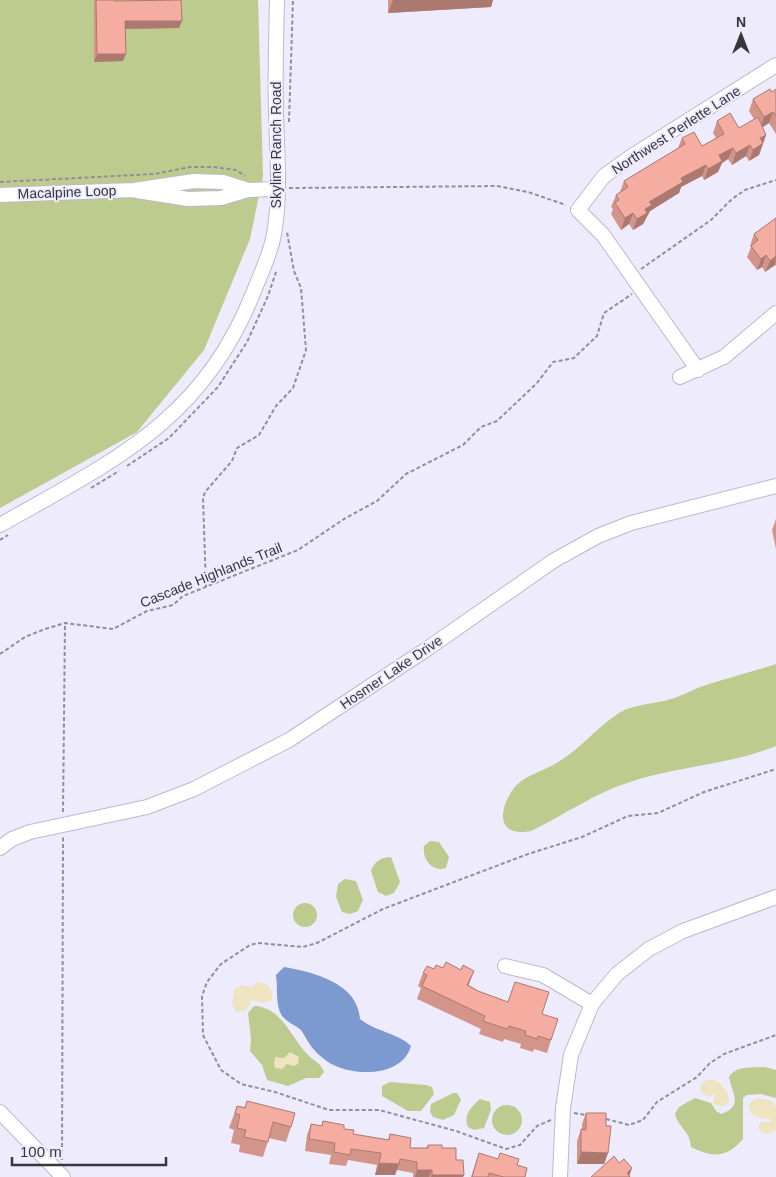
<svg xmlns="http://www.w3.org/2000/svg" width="776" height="1177" viewBox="0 0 776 1177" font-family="Helvetica,sans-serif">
<rect width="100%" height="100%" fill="#edebfc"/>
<path fill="#bdcb8e" d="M0,0H258L263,176L250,239L204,350L137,432L0,508Z
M776,664V746C729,765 678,766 630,782C595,793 564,815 531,831C495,838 499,808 514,788C522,778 536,773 547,768C576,755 593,730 619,713C633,704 656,704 671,699C682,696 692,690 703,686C727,678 752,672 776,664Z
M430,841L439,842L449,857L446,868C432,873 422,859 424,846Z
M391,857L400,882L394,893L386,896L378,892L371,871C374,862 381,857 391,857Z
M345,879L356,881L363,900L358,911L350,914L342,912L336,897L338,884Z
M293 915a12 12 0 1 1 24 0a12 12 0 1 1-24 0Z
M254,1006C282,1007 291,1038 308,1055C314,1061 321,1063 324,1072L319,1078H306L288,1086L267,1080L262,1065L250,1051L251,1039L248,1013Z
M765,1067L776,1070V1098L761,1094L747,1095L743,1098V1139C726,1158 714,1158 691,1147C690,1130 679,1129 675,1114L679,1107L695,1098L711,1103L716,1111L721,1114C744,1106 732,1094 729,1077C736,1065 753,1068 765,1067Z
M390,1082L426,1085L432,1087L434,1094L421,1111H408L382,1096V1086Z
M453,1093H457L461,1100L454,1115L443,1120L433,1117L430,1112L431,1104Z
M480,1099L490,1102L491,1110L484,1128L474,1130L468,1127C463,1115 471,1107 480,1099Z
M492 1120a15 15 0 1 1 30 0a15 15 0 1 1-30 0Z"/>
<path fill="#eee4bf" d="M257,982C268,983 275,989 271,1001L262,1003L252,1000L245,1011L236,1012L232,1005L234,989L243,985L251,988Z
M290,1052L299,1057L298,1064L294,1066L287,1064L282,1069L275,1068L274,1064L275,1057L284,1058Z
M709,1079C718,1079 730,1092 729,1101L723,1106H718L713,1103L715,1093L709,1097L701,1092V1084Z
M757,1098L772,1101L776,1106V1130L769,1134L762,1133L758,1127L761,1122H771L772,1120L756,1117L750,1112L749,1104Z"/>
<path fill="#7c9acf" d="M284,967C313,972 358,983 360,1019C376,1032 396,1032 411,1046C402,1078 352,1077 328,1062C322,1058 313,1050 309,1043C306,1039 304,1034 301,1030C295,1025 287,1022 282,1016C275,1005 278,988 276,975Z"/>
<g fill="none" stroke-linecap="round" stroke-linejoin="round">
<defs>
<path id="minor" d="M137,191L188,199L221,198L248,190L278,189
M0,195L134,190L194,181L223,182L248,190
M698,370L603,235L578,210L604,176L632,156L776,65
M680,377L724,357L776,313
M0,525C113,461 203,421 254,291C261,273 271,253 274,234C281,194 277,153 276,113C275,75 276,38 277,0
M0,848L12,839L30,832L147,807L194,789L289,740L427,649L553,561L598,536L631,523L776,486
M505,966L543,975L592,1004
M0,1112L63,1177
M560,1177L563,1108L571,1055L592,1004L617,974L649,949L683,931L776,897"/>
</defs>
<use href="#minor" stroke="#bcbaca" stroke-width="16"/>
<path stroke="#918f9b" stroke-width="2" stroke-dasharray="4 2.5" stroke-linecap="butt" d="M289,122L293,0
M0,182L154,174L190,167H214L236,170L245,176
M289,188L497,186L528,192L566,205
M641,269L711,220L732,199L745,190L776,180
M127,466L169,438L218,387L247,342L268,296L276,272
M91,488L119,471
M0,540L8,535
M206,587L203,498L205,492L232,461L237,448L259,435L276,406L293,388L306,350L301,288L294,271L287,232
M0,654L25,637L45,629L65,623L113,629L147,611L173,605L183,596L298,550L344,519L377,501L406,474L463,445L481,427L497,421L537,383L553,362L574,358L597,336L604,313L632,294
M63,812L65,623
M574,1113L586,1115
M606,1119L629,1125L643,1120L657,1102L697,1077L710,1063L724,1054L776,1035
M551,1120L537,1126L520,1145L506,1149L456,1131L379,1110H329L275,1092L241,1084L221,1070L203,1035L202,996L207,982L221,964L250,945L258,943L303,947L317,943L383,909L446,885L528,854L582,837L628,816L658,813L704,792L776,769
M62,1160L63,837"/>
<use href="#minor" stroke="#fff" stroke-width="14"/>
</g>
<path fill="#d3958a" d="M94,0H115V1L179,28L125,29L123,61L94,62Z
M388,0H493L491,7L388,13Z
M776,89V134L769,123L762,127L766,135L759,155L749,161L746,156L732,165L728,159L722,163L718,172L704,180L702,176L681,187L679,193L650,211L643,224L633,230L629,224L621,230L611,214L613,209L611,207L616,195L620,192L624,181L678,148L682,138L702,146L716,138L713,133L717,121L739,128L754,119L749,111L753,99L772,92Z
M776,218V266L775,265L765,272L762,267L757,270L747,257L751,247L750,246L754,234Z
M776,519V549L772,530Z
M423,973L469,985L478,991L508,1002L515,982L542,1014L551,1040L547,1053L534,1049L533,1052L520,1048L521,1044L504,1039L503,1042L479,1034L481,1029L417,999L421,988L418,986Z
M247,1101L291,1127L286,1142L269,1138L263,1157L239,1152L240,1145L231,1143L234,1130L229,1128L237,1106L245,1107Z
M586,1113L606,1126L608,1153L604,1164H577V1141L581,1129H582V1124Z
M323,1121L344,1129L353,1134L388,1140L390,1134L410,1148H426L428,1145L442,1148L456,1160L464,1175L463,1177H413V1173L397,1170L395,1175H375L377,1165L348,1160L346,1166L329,1164L331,1155L305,1151L307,1135L311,1124L321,1126Z
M479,1153L517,1165L525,1177H471Z"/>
<path fill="#ac7971" d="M393,0H493L491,7L388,13Z
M125,21H182L179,28L123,29Z
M97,54H126L123,61L94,62Z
M773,112L769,123L760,129L764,117Z
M766,135L759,155L749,161L753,150L760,138Z
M750,145L746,156L732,165L736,153Z
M733,148L728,159L722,163L718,172L704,180L708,169L719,155Z
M706,165L702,176L681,187L679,193L650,211L643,224L633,230L637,219L645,209L649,202L681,178Z
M633,213L629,224L621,230L625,218Z
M766,255L762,267L757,270L761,259Z
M776,256L775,265L765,272L770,261Z
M474,971L469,984L463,997L467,985Z
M581,1152L608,1153L604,1164H577Z
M379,1163L399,1164L395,1175H375Z
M632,1168L629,1177L627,1173Z
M417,1170H432L429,1177H415Z
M432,1175H464L463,1177H431Z"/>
<path fill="#f5ada1" stroke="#ac7971" d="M96,0H115V1L181,0L182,21H125L126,54H97Z
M770,89L772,92L776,89V116L773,112L764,117L753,99Z
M730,113L739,128L758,117L766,135L760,138L763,143L753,150L750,145L736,153L733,148L719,155L722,161L708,169L706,165L681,178L683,182L649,202L652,205L645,209L647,213L637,219L633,213L625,218L615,203L619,200L616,195L628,187L624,181L685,144L682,138L694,132L702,146L724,134L717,121Z
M776,218V256L770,261L766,255L761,259L751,246L758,240L754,234Z
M446,962L461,970L463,965L474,971L467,985L478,991L508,1002L515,982L549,992L542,1014L558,1019L551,1040L538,1036L537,1039L525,1035L526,1031L509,1026L507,1029L483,1021L485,1016L422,986L427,975L423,973L427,966L434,969L436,965L443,968Z
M247,1101L295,1113L291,1127L273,1122L268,1142L244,1137L246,1130L237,1128L240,1115L235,1113L237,1106L245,1108Z
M586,1113H606V1126H611L608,1153L581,1152V1129L586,1130Z
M323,1121L344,1125V1129L354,1130L353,1134L389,1140L390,1134L411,1138L410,1148H428V1145H442V1148H456V1160H463L464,1175H432V1170H417V1162L400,1159L399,1164L379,1163L381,1153L351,1149L350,1155L334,1152L335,1143L309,1139L311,1124L322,1126Z
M479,1153L498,1159L500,1153L519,1159L517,1165L527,1168L525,1177H504L489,1173L488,1177H472Z
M614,1156L619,1163L624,1159L632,1168L627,1173L630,1177H591Z"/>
<g text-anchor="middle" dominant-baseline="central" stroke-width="4" stroke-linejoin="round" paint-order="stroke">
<g font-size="14" fill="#37363d" stroke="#edebfc">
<text transform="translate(676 130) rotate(-33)">Northwest Perlette Lane</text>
<text transform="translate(276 145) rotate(-90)">Skyline Ranch Road</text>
<text transform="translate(67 192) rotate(-2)">Macalpine Loop</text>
<text transform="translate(211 575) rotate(-22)">Cascade Highlands Trail</text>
<text transform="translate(391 672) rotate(-34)">Hosmer Lake Drive</text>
</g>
</g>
<g transform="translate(741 35)" stroke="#edebfc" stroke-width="4" paint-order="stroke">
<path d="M0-4L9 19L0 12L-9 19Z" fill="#37363d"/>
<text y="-8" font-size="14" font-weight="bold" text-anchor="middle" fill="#37363d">N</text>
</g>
<path d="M12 1157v8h154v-8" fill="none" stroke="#37363d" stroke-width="2.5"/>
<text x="20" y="1157" font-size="15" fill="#37363d" stroke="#edebfc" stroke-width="4" paint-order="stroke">100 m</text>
</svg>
